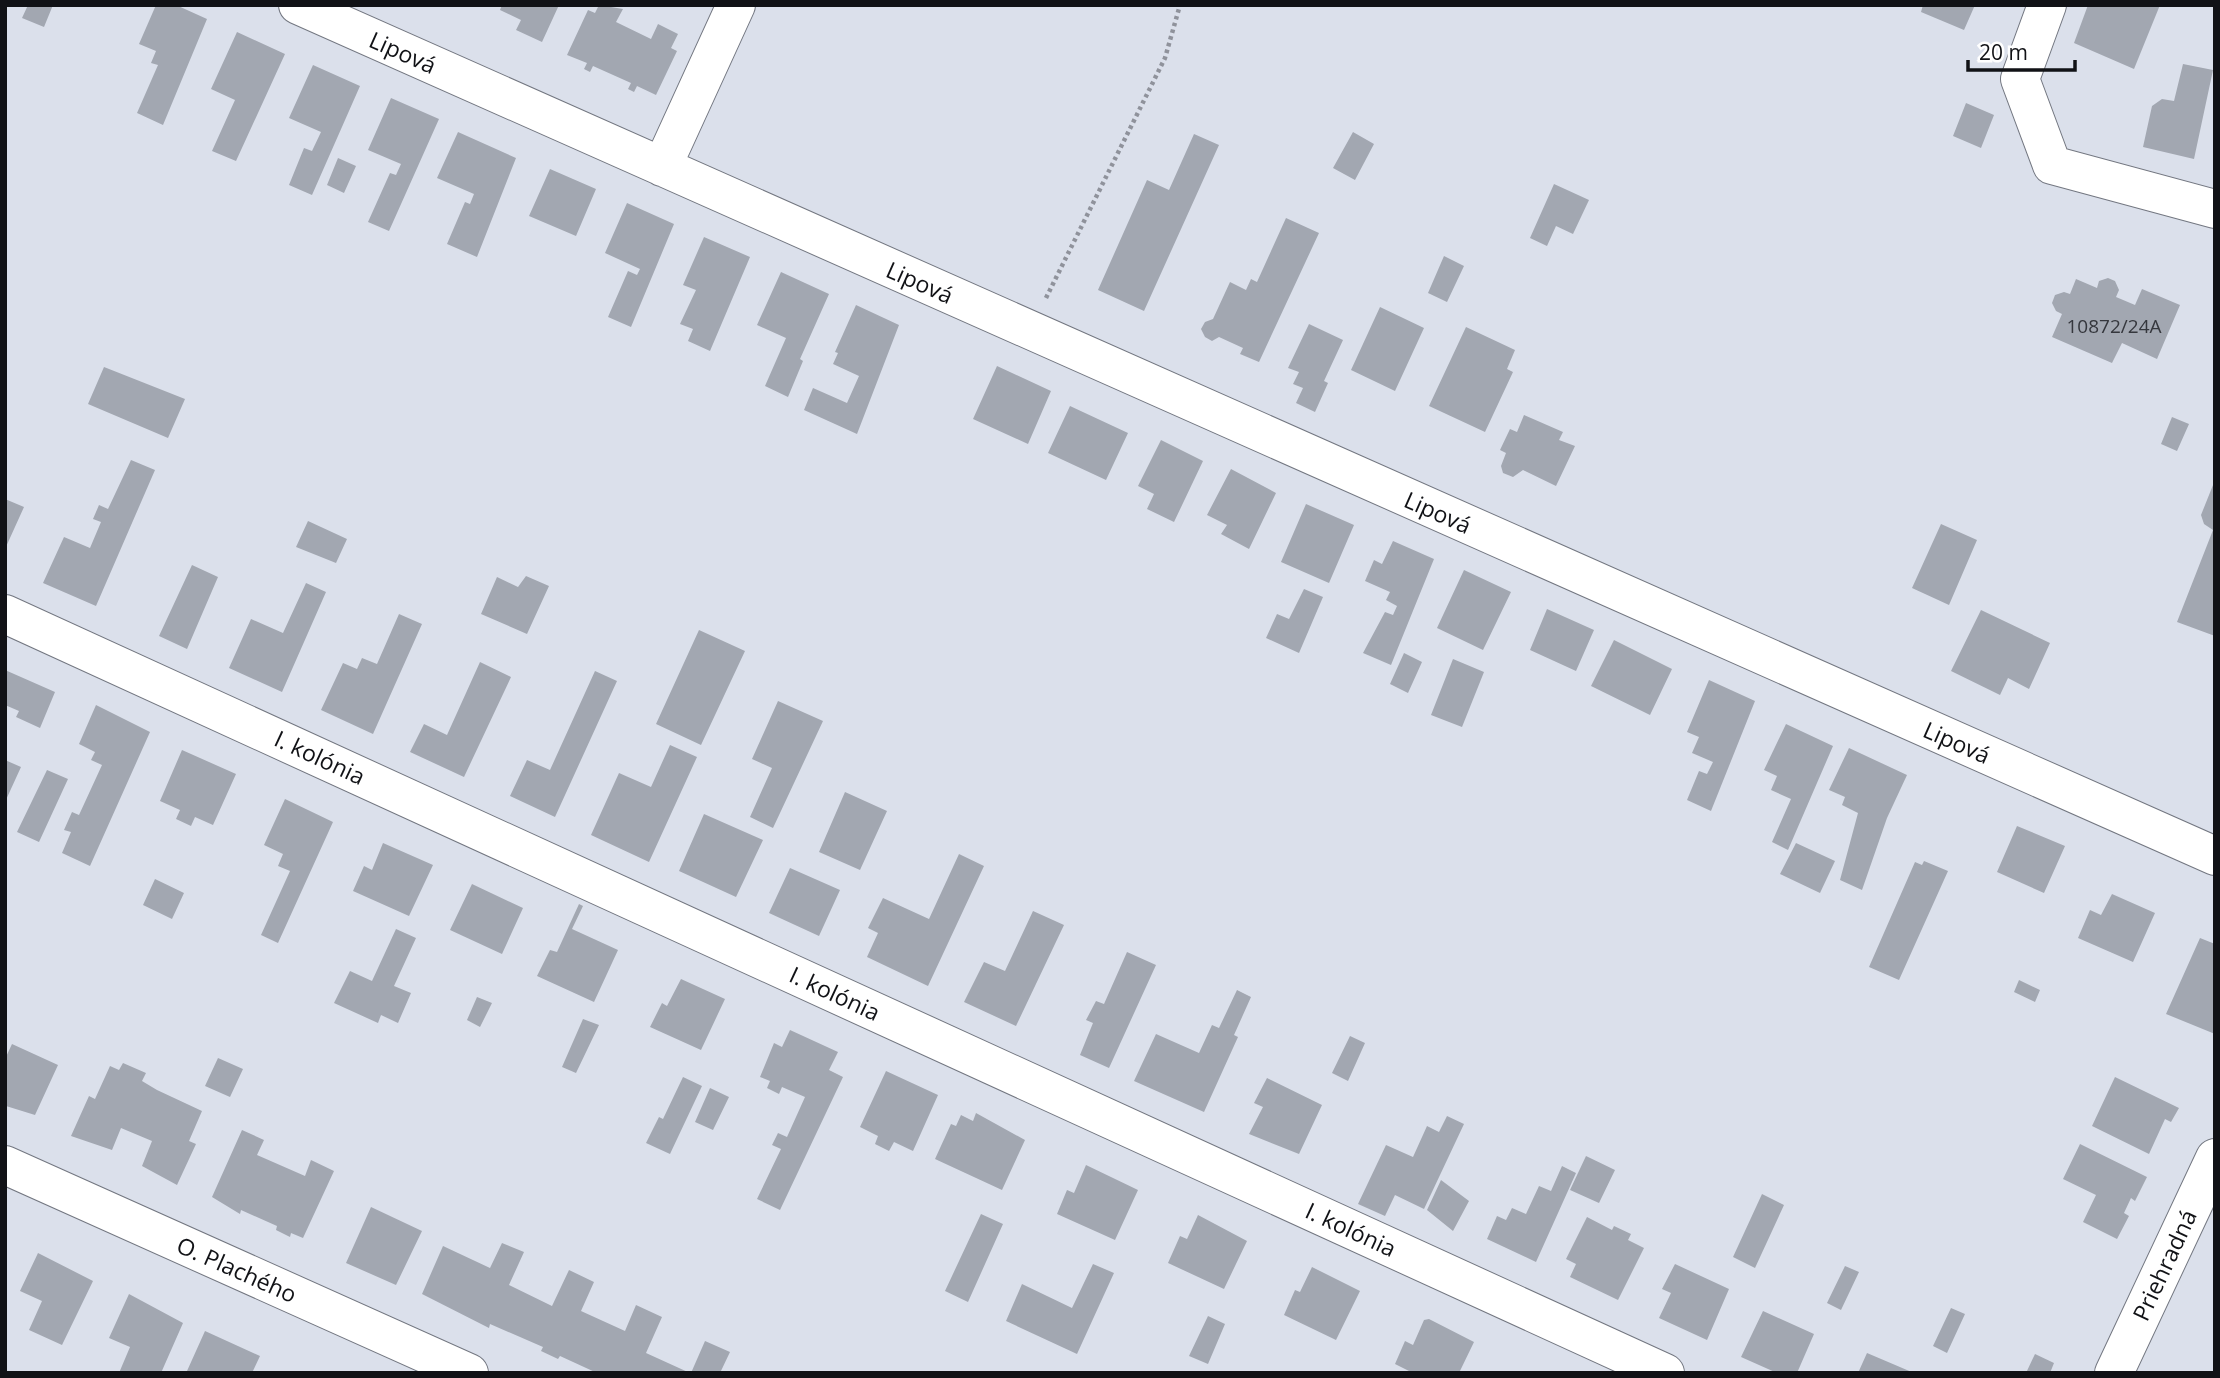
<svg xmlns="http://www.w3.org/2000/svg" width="2220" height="1378" viewBox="0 0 2220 1378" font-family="'Open Sans',sans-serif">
<rect width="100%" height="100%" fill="#dbe0eb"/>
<path fill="#a2a7b1" d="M28,5H53L44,27L22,18Z
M156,5H176L207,19L163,125L137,113L158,65L151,63L156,51L139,44Z
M502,5H559L542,42L516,30L521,20L500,10Z
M599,5L623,9L616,22L651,39L658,24L678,34L671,48L677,51L656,95L637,86L634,92L628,89L631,83L593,66L590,72L584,69L587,63L567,55L588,10L595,13Z
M1923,5H1975L1964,30L1921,12Z
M2088,5H2160L2134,69L2074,43Z
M237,32L285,54L236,161L212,151L235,100L211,89Z
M2183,64L2213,70L2194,159L2143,147L2152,106L2162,99L2174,101Z
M313,65L360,86L312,195L289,185L304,148L312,151L321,132L289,118Z
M391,98L439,119L389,231L368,222L390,173L396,175L401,164L368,150Z
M1966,103L1994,115L1981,148L1953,136Z
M458,132L516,158L477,257L447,244L465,202L470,204L474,194L437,178Z
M1353,132L1374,144L1355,180L1333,168Z
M1194,134L1219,145L1144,311L1098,290L1147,180L1169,190Z
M338,158L356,166L344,193L327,185Z
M550,169L596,189L576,236L529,216Z
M1554,184L1589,200L1573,234L1556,226L1547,246L1530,238Z
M627,203L674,224L631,327L608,317L628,271L637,275L640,269L605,253Z
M1286,218L1319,233L1259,362L1240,354L1243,348L1219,337L1212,341L1205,337L1201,329L1205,322L1213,319L1230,282L1246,290L1251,279L1257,282Z
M704,237L750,257L710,351L688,341L693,329L680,324L696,290L683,285Z
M1444,256L1464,266L1447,302L1428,293Z
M781,272L829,294L800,359L803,361L788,397L765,386L786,338L757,325Z
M2108,278L2115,281L2119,290L2116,297L2135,305L2142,289L2180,305L2157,359L2122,343L2112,363L2052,337L2062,314L2056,311L2052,303L2055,295L2064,292L2070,294L2076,279L2097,288L2099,281Z
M856,305L899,325L857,434L804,410L813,388L847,403L859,376L833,364L838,353L835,352Z
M1380,307L1424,328L1395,391L1351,370Z
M1309,324L1343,340L1324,381L1328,383L1315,412L1296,403L1303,388L1293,384L1299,372L1288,368Z
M1466,327L1515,350L1507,369L1513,372L1485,432L1429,406Z
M997,366L1051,391L1028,444L973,419Z
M104,367L185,399L168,438L88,404Z
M1070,406L1128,433L1106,480L1048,453Z
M1524,415L1563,432L1559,440L1575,446L1556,486L1523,470L1513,477L1503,473L1501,466L1506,453L1500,450L1510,429L1517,432Z
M2172,417L2189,424L2177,451L2161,444Z
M1161,440L1203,461L1174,522L1147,509L1154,494L1138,486Z
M131,460L155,470L96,606L43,583L64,537L90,548L101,522L93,519L99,505L108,509Z
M1231,469L1276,493L1249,549L1221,534L1227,525L1207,515Z
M2215,480V636L2177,622L2213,530L2204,524L2201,515Z
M5,499L24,507L5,549Z
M1306,504L1354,525L1329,583L1281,562Z
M308,521L347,539L336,563L296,547Z
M1941,524L1977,540L1949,605L1912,588Z
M1393,541L1434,559L1391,665L1363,653L1385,612L1393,615L1397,606L1386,600L1390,592L1365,581L1374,560L1382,564Z
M192,565L218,577L187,649L159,636Z
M1464,570L1511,592L1483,650L1437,628Z
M526,576L549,586L527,634L481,614L497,577L518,587Z
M306,583L326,592L282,692L229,668L251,619L283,633Z
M1304,589L1323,597L1299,653L1266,638L1277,614L1289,619Z
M1547,609L1594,630L1576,671L1530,650Z
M1981,610L2050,643L2029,689L2008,678L2000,695L1951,671Z
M399,614L422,624L373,734L321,710L343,663L357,669L362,658L377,664Z
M699,630L745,651L701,745L656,724Z
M1614,640L1672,669L1650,715L1591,686Z
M1404,653L1422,662L1408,693L1390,684Z
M1453,659L1484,672L1462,727L1431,715Z
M480,662L511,677L464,777L410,752L424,724L447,735Z
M5,670L55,692L40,728L16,717L19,711L5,705Z
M595,671L617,681L555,817L510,796L527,760L550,770Z
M1709,680L1755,701L1711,811L1687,800L1699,771L1707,774L1713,762L1692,753L1699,737L1687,732Z
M778,701L823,721L773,828L750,817L772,768L752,759Z
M96,705L150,732L90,866L62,853L71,832L64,830L72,812L79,815L102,765L91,760L95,752L79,744Z
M1786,724L1833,746L1788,850L1772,842L1791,799L1771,790L1777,776L1764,770Z
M670,745L697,757L649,862L591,835L619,773L651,787Z
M1849,748L1907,775L1887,818L1862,890L1840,880L1858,813L1842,805L1845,797L1829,790Z
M182,750L236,774L213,825L195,817L191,826L176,819L180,810L160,801Z
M5,760L21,767L5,802Z
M47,770L68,779L39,842L17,832Z
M845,792L887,811L860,870L819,852Z
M285,799L333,822L278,943L261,935L290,871L278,866L283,854L264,845Z
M704,814L763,840L736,897L679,871Z
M2017,826L2065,846L2044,893L1997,872Z
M383,843L433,865L409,916L353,891L364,866L372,870Z
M1796,843L1835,861L1820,893L1780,874Z
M959,854L984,866L928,986L867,957L878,933L868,928L883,898L929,919Z
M1924,861L1948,871L1899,980L1869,967L1915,862L1922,865Z
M790,868L840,890L819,936L769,913Z
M155,879L184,893L172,919L143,905Z
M472,884L523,908L502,954L450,930Z
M2112,894L2155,913L2133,962L2078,938L2090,910L2101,915Z
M579,904L583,906L572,929L618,950L594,1002L537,976L550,950L557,952Z
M1033,911L1064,925L1016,1026L964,1002L984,962L1005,971Z
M396,929L416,938L394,986L411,993L398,1023L381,1015L378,1023L334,1003L350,971L372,981Z
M2200,938L2215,944V1034L2166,1014Z
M1127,952L1156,965L1109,1068L1080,1055L1093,1023L1086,1020L1096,1001L1104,1004Z
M681,979L725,999L701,1050L650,1027L662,1003L667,1006Z
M2019,980L2040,990L2035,1002L2014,992Z
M1237,990L1251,997L1234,1035L1238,1037L1204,1112L1134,1081L1156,1034L1199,1053L1212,1025L1219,1028Z
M477,997L492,1003L480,1027L467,1020Z
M583,1019L599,1025L576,1073L562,1067Z
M790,1030L838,1052L829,1070L843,1077L780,1210L757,1199L781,1149L772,1145L778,1133L787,1137L805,1097L782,1087L779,1094L767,1088L770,1081L760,1077L774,1043L782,1047Z
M1350,1036L1365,1043L1348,1081L1332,1073Z
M12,1044L58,1065L35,1115L6,1106L5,1059Z
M218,1058L243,1069L230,1097L205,1086Z
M123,1063L146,1073L142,1081L157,1090L202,1111L189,1141L196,1144L177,1185L142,1166L152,1141L121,1128L112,1150L71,1136L89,1096L95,1099L110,1066L119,1070Z
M886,1071L938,1095L913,1151L894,1142L889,1151L875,1144L878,1136L860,1127Z
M683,1077L702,1086L670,1154L646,1143L659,1117L663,1119Z
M2115,1077L2179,1108L2171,1122L2165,1119L2149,1154L2092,1126Z
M1267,1078L1322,1105L1299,1154L1249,1134L1263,1107L1254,1103Z
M710,1088L729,1097L713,1130L695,1122Z
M976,1113L1025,1140L1002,1190L935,1159L951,1124L956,1126L961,1115L973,1121Z
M1447,1116L1464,1124L1424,1209L1395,1195L1385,1216L1358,1204L1386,1145L1413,1157L1427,1126L1439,1132Z
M242,1130L264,1140L257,1155L305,1176L311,1160L334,1171L303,1238L291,1233L290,1237L276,1230L277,1226L241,1210L240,1214L212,1197Z
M2080,1144L2147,1177L2135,1201L2131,1198L2124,1213L2129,1216L2117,1239L2083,1222L2096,1195L2063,1179Z
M1586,1156L1615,1170L1599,1203L1570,1190Z
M1086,1165L1138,1190L1115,1240L1057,1214L1067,1190L1074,1193Z
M1562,1166L1576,1173L1536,1262L1487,1239L1497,1216L1506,1220L1512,1208L1526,1214L1539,1186L1551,1191Z
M1441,1180L1469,1201L1453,1231L1427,1210Z
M1762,1194L1784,1205L1755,1268L1733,1257Z
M371,1207L422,1231L396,1285L346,1263Z
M981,1214L1003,1224L968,1302L945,1291Z
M1198,1215L1247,1241L1224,1289L1168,1263L1180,1236L1187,1239Z
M1587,1217L1612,1230L1614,1226L1631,1234L1628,1240L1644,1248L1618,1300L1570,1277L1576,1264L1566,1259Z
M502,1243L524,1252L509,1285L552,1306L569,1270L594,1282L581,1311L625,1331L636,1305L662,1317L646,1353L690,1373H597L560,1356L558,1359L541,1351L543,1347L490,1324L489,1328L422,1294L443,1246L490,1268Z
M38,1253L93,1281L62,1345L29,1330L42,1301L20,1291Z
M1093,1264L1114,1273L1077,1354L1006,1321L1022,1284L1072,1308Z
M1675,1264L1729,1289L1707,1340L1659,1318L1671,1293L1662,1289Z
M1845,1266L1859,1272L1841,1310L1827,1303Z
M1312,1267L1360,1291L1336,1340L1284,1315L1295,1290L1300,1292Z
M129,1294L183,1323L161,1373H119L130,1347L109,1338Z
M1951,1308L1965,1314L1947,1353L1933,1346Z
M1763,1311L1814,1334L1797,1373H1777L1741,1357Z
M1208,1316L1225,1324L1208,1364L1189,1356Z
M1429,1319L1474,1342L1459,1373H1413L1395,1364L1405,1341L1413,1345L1424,1320Z
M205,1331L260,1356L252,1373L187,1371Z
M705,1341L730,1352L720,1373H691Z
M1867,1353L1914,1373H1858Z
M2035,1354L2054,1363L2050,1373H2026Z"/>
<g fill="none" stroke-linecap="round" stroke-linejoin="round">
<defs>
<path id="minor" d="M298,5L2215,856
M2047,5L2020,79L2052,165L2215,209
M662,167L736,5
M5,614L1665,1373
M5,1165L469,1373
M2114,1373L2215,1158"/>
</defs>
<use href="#minor" stroke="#737781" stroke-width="40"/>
<path stroke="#8f929b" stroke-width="4.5" stroke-dasharray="3.5 3.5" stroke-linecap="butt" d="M1046,298L1165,58L1180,5"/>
<use href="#minor" stroke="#fff" stroke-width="38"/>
</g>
<g text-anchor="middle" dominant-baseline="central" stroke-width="6" stroke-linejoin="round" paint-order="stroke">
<g font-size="19" fill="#35373d">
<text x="2114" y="326">10872/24A</text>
</g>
<g font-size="23" fill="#111216" stroke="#fff">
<text transform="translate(403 52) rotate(24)">Lipová</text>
<text transform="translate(920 282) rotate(24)">Lipová</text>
<text transform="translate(1438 512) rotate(24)">Lipová</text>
<text transform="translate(1957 742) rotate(24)">Lipová</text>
<text transform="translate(320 757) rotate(25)">I. kolónia</text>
<text transform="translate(835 993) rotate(25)">I. kolónia</text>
<text transform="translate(1351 1229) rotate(25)">I. kolónia</text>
<text transform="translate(2164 1265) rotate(-65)">Priehradná</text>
<text transform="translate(237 1269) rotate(24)">O. Plachého</text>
</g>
</g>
<rect width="2220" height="1378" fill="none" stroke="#111216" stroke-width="14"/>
<path d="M1968 60v10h107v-10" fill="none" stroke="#111216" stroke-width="3.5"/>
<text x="1979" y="60" font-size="21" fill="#111216" stroke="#ffffff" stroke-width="5" paint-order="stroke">20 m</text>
</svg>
